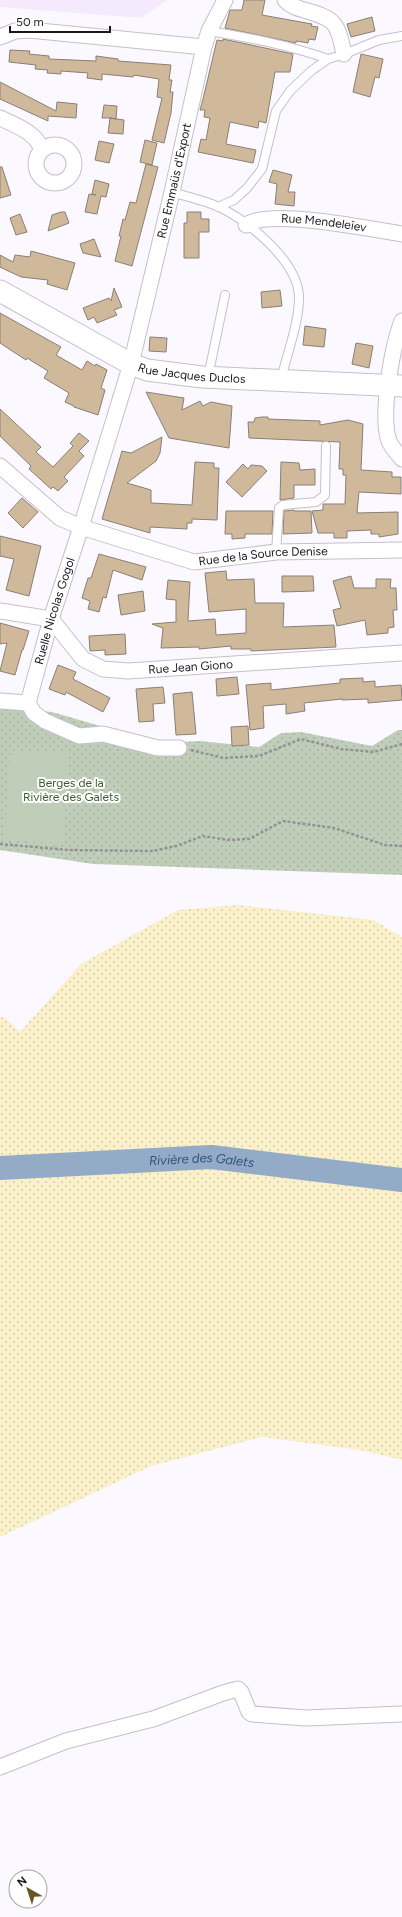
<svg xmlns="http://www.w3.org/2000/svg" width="402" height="1917" viewBox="0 0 402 1917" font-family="Figtree,sans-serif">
<defs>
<pattern id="sand-dots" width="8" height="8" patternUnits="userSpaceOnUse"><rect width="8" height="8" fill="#faf0ca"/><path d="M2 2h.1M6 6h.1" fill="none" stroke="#d6cdad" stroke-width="1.8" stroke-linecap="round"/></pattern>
<pattern id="park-dots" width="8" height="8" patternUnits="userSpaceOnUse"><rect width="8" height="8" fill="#c0ceb9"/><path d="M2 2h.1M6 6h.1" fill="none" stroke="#a4b09e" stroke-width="1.8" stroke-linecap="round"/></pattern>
</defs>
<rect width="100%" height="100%" fill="#fcf8ff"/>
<path fill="#f5eafd" d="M0,0H167L141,18L0,7Z"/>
<path fill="url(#sand-dots)" d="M238,905L373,920L402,937V1460L360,1450L262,1437L151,1466L0,1537V1017L6,1018L20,1032L81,964L178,910Z"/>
<path fill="url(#park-dots)" d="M0,707L52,712L159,743L200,741L259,747L281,733L301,732L372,746L398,730H402V875L93,864L0,850Z"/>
<path fill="#c0ceb9" d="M11,750L69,751L63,843L4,840Z"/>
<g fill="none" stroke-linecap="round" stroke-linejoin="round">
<path stroke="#93abc6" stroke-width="24" id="s1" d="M0,1168L211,1157L402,1180"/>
</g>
<path fill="#d0b99b" stroke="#878076" d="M244,0H265L262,15L312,24L311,26L318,27L315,40L309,39L308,43L296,41V43L225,28L230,10H242Z
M372,17L375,31L351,37L347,24Z
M223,39L293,54L290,72H275L266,123L259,121L258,128L230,122L226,144L256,150L253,163L198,152L201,139L206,140L210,118L204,117L205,110H200L203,99L217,40L223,41Z
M10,50L30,51L29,54L49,56V59L96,61V56L118,59V61L171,65L169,80H172L170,92H173L171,113L164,143L152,140L162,98L157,97L159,79L134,75L133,77L102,74V80L87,78L88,73L61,71V74L47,73L48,70L35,69L36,65L9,62Z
M361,54L383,59L379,78L375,77L370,97L353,92Z
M0,82L56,111L57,102L77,104L76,118L48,116V121L0,99Z
M104,105L117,106L116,119L110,118L124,120L123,134L108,133L110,118H102Z
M145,140L157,143L152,165L140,162Z
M99,141L114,144L109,163L95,160Z
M146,164L158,167L132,266L115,261L121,236H119L123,219L125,220L130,202L136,203Z
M0,167H2L11,195L0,198Z
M273,170L292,175L288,192H295L294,206L275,204L277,184L269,182Z
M95,180L109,184L106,197L101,196L97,214L85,212L89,194L96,195L92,194Z
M61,212H65L69,223L48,231L52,215Z
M187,212H201V219H209V232H199V258H184V223H187Z
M20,214L27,232L16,235L10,218Z
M94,239L101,257L83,253L80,244Z
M31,251L75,263L67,290L47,284L48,280L21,277L0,267V255L13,262L15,255L30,257Z
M114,288L122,307L114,310L117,315L97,323L94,317L88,320L83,308L109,298L111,301Z
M280,290L282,306L262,308L261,292Z
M0,313L61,347L56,355L82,370L87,361L95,366L96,364L107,370L101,388L105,390L98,415L74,407V406L65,402L69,393L44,378L48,371L27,358L26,360L0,343Z
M305,326L326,329L324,347L303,345Z
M150,337L167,338L166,352L149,351Z
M356,343L373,346L369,368L352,364Z
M146,392L184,398L182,410L200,401L203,406L211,402L232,406L229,448L169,438Z
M0,409L41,447L36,452L53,467L73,446L70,443L79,433L89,441L79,451L84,456L64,477L68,481L58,491L53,487L51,489L29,469L31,466L0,436Z
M262,417H268V419L320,421V425L348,420L363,424L361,470L392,472V477H401V494L359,492L357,513L398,512V534L379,537V534H371V530L347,531V538H334V533H318L312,511L323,510V504H345L346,475H343V469H339L340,442L249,438L248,422H254L255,418Z
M162,437L160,453L156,461L127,483L151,490V503L192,505L195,462L214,463V468H219L217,520L192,519V523H187V529L150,527V533L102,519L122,451L131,453Z
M281,462L299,463L300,470L315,469V485H294V498L280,500Z
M243,464L248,469L251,465L262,466L267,471L242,497L226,482Z
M22,498L38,512L23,528L8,513Z
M294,510V511H311L312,533L283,534L284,511Z
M226,511H273L272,534H245V538L232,539V534H225Z
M0,536L41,546L29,596L6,590L14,559L0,556Z
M99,554L146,567L142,580L113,570L106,598L103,597L99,612L88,609L90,601L82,598L88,578H91Z
M226,571L227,580L254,579L255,603H284L283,627L334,625L336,647L251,651V649H231V646L199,649V647L161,648L163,628L152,624L176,622V600L166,599L168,580L190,582L188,621L215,619L216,635L246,633V609L209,612L205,573Z
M282,576H313L314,591L282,592Z
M351,576L354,588H376V579H391L390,588H396L397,610H393L394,627L388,628V633L367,635L365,620L337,626L333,610L341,608L333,581Z
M143,591L145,611L121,615L118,595Z
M0,623L29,631L23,650H22L15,675L0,671L7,643L0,644Z
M125,634L126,654L105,655V650L90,651L89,636Z
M58,665L76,672L73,679L110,698L103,712L66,692L65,695L49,689Z
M237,677L239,694L217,696L216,679Z
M363,678V682L375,681V687L401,685L402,700L368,703V699L342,700V699L304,703L305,711L286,714V704L263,706L264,728L250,730L246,685L271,683V690L340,683V679Z
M163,687L165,703L153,704L154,721L139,722L136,689Z
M192,692L196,734L176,735L173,694Z
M248,726L249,745L232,746L231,727Z"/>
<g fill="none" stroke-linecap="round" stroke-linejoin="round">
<defs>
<path id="lane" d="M209,31C250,38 289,45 328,59
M172,192C187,197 204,200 219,207C248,221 298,261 299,297C299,324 287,353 281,380
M218,207L234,200L247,188L262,169L276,111L290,91L311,71L328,59L342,55L379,40L402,36
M208,377L225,295
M276,552L279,508L283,505L316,502L325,495L326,446"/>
<g id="street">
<path d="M285,0C290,6 297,8 304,10C336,19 337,22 344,54"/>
<path d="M0,37L15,31L29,30L204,47"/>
<path d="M0,118C15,125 36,132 42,150"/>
<circle cx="55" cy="164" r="19"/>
<path id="s2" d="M246,225C268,208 372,229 402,234"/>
<path d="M402,321C392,347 380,416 389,441C392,448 397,453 402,459"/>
<path id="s3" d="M0,466L60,518L81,527L194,562L276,552L402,550"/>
<path id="s4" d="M0,611L51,619L83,659L103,669L128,671L402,653"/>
<path d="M0,701L28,703"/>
<path id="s5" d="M179,748H158L103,734L79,736L45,721L34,713L28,703L51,619L81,527L131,364L172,192L204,47L209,31L225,0"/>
<path d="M0,1767L66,1741L153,1719L223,1693L238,1689L241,1692L249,1712L252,1714L306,1718L402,1714"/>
</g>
<g id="secondary">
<path id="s6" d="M0,291L131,364L147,370L202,377L402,386"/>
</g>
</defs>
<use href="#lane" stroke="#c6bfcb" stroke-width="10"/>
<use href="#street" stroke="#c6bfcb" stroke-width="17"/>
<use href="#secondary" stroke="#c6bfcb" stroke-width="23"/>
<path stroke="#949196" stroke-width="2.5" stroke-dasharray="3 2" stroke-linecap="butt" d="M191,750L223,758L259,756L301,739L341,749L374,752L402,744
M0,844L69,850L153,851L176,846L203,836L229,840L249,839L283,821L334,828L385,845L402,846"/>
<use href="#lane" stroke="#fff" stroke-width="8"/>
<use href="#street" stroke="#fff" stroke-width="15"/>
<use href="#secondary" stroke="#fff" stroke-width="21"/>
</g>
<g text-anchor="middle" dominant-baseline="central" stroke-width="4" stroke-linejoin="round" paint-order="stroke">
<g font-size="12" fill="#1a171b" stroke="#fff">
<text stroke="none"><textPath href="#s5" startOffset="707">Rue Emmaüs d'Export</textPath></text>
<text stroke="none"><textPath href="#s2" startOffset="79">Rue Mendeleïev</textPath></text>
<text stroke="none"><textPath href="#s6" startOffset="212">Rue Jacques Duclos</textPath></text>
<text stroke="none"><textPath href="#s3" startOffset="290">Rue de la Source Denise</textPath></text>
<text stroke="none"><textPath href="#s5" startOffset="260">Ruelle Nicolas Gogol</textPath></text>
<text stroke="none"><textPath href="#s4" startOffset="213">Rue Jean Giono</textPath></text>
</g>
<g font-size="12" fill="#3e5a2c" stroke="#fff">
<text x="71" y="783">Berges de la<tspan x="71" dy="14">Rivière des Galets</tspan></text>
</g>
<g font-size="13" font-style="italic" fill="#30537b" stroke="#fff">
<text stroke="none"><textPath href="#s1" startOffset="202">Rivière des Galets</textPath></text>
</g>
</g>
<g transform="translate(28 1889) rotate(321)"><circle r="19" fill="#ffffff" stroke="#a3a2a4"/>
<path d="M0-3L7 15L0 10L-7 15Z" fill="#685523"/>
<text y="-6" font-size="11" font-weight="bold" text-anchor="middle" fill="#1a171b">N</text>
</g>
<path d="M10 26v6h100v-6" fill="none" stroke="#1a171b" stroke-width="2"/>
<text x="16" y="26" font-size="12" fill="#1a171b" stroke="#ffffff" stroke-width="3" paint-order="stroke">50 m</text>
</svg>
